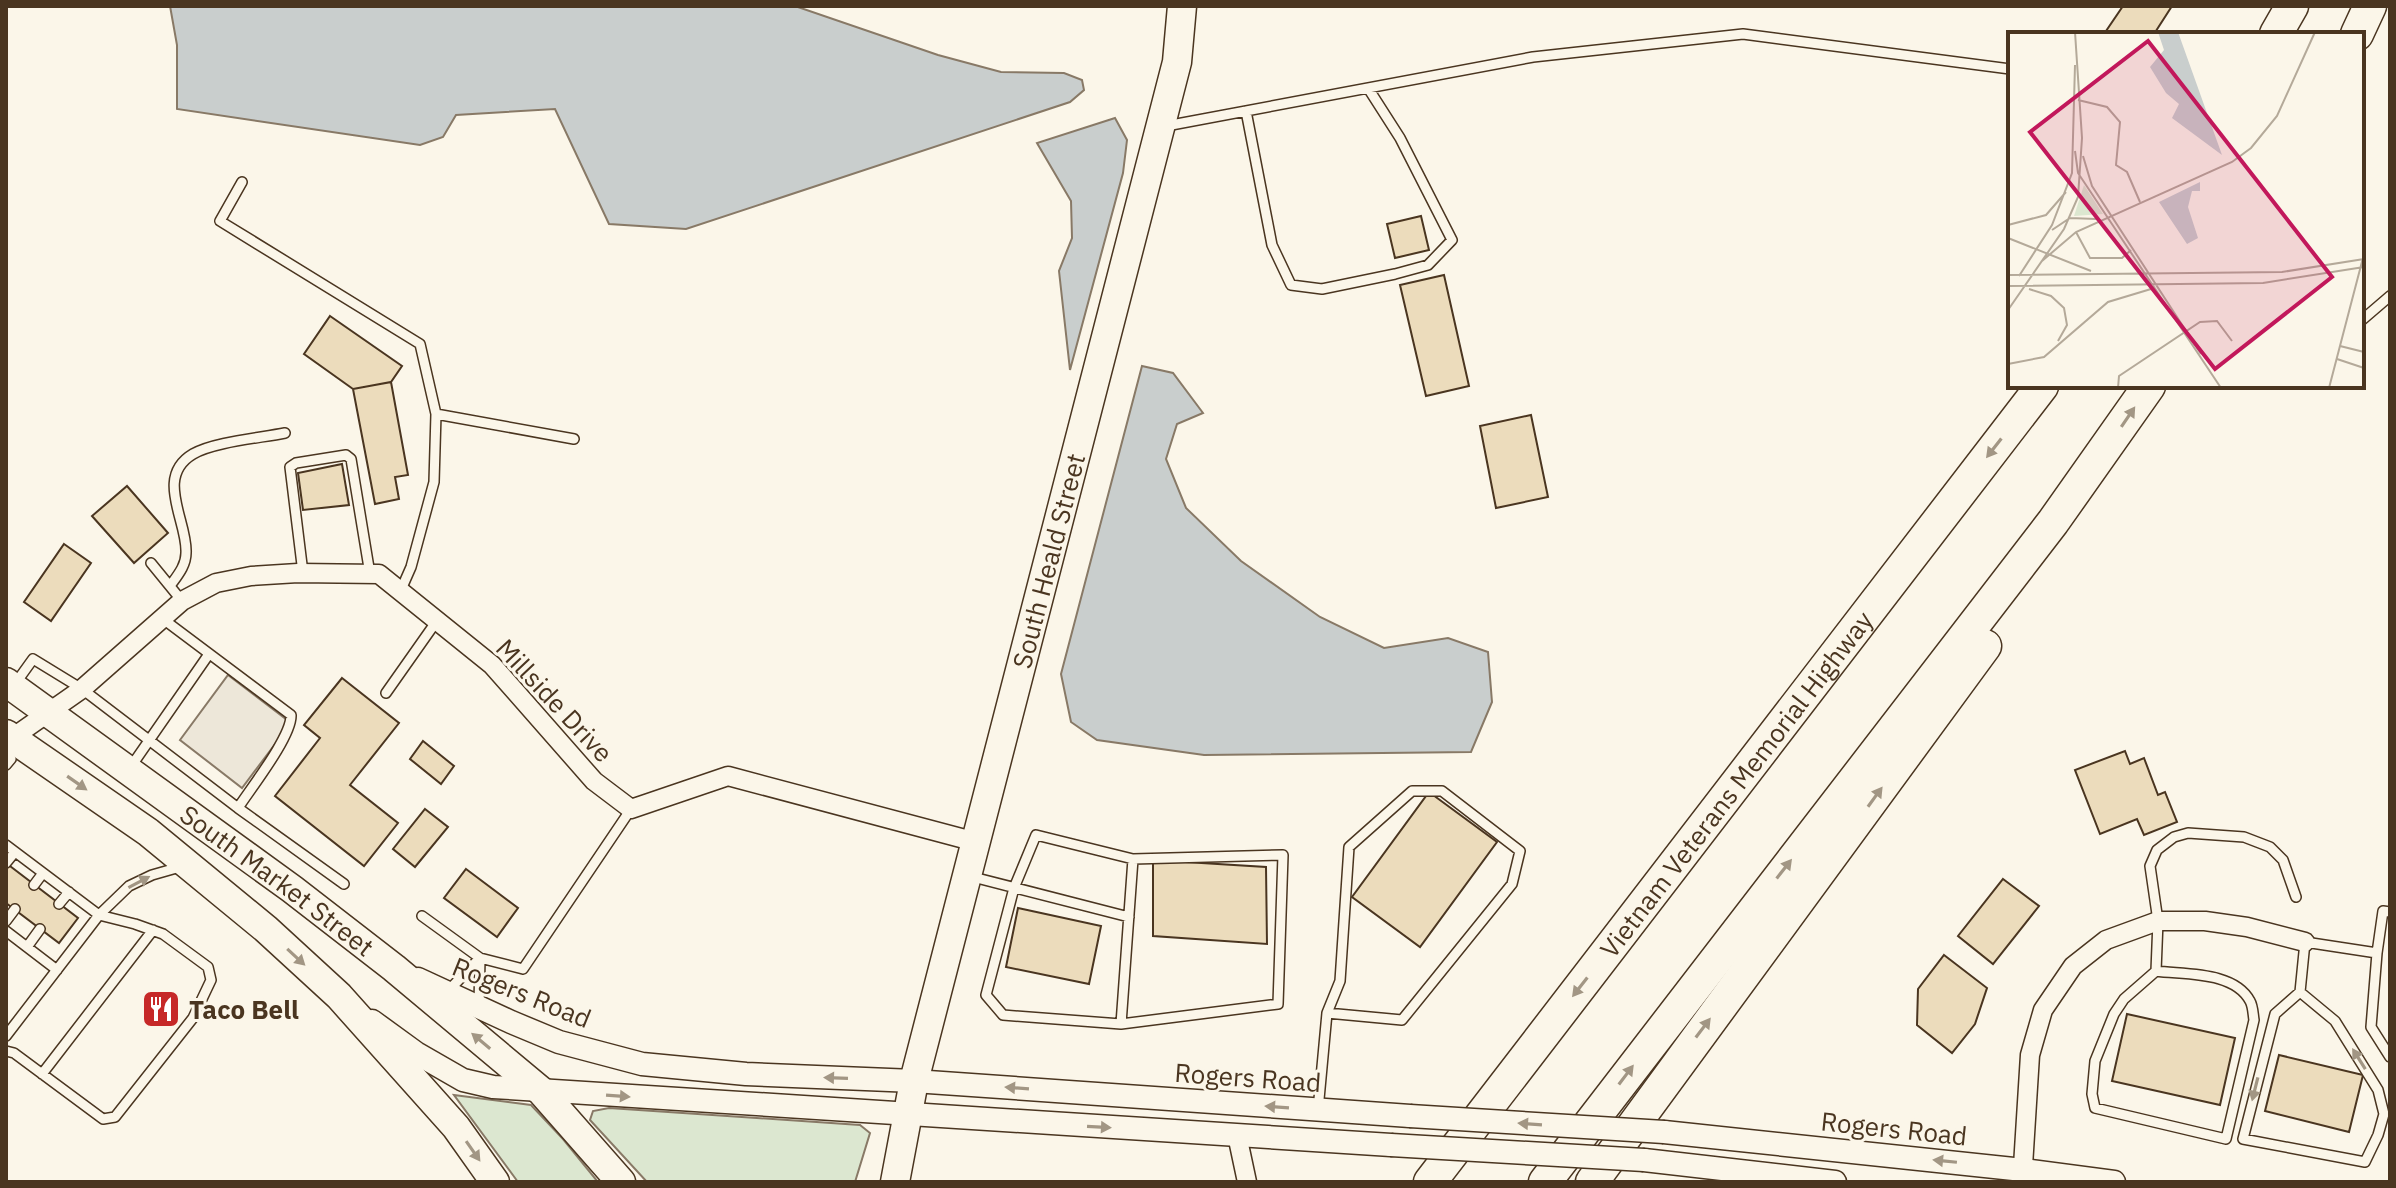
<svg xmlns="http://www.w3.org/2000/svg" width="2396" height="1188" viewBox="0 0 2396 1188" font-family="'IBM Plex Sans',sans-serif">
<rect width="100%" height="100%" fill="#fbf6e9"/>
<path fill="#dce7d0" stroke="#887966" stroke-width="2" d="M454,1095L531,1105L563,1139L598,1182H518Z
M609,1108L860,1125L870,1133L855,1182H647L590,1120L593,1111Z"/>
<path fill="#ede7d9" stroke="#887966" stroke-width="2" d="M228,675L291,723L242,788L180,740Z"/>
<path fill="#c9cecd" stroke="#887966" stroke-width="2" d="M170,6H795L938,55L1001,72L1064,73L1082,80L1084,90L1070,102L686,229L609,224L555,109L456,115L443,137L420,145L177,109V45Z
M1115,118L1127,140L1123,173L1070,370L1059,271L1072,238L1071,201L1037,143Z
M1142,366L1173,373L1203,413L1177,424L1166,459L1186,508L1241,561L1320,617L1384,648L1448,638L1488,652L1492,702L1471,752L1204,755L1097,740L1071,722L1061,674Z"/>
<path fill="#ecdcbc" stroke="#4a3520" stroke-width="2" d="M2123,6H2172L2154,34H2104Z
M1421,216L1429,250L1395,258L1387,224Z
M1444,275L1469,386L1426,396L1400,285Z
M330,316L402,366L391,382L353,389L304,354Z
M391,382L408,475L395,477L399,499L375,504L353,389Z
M1531,415L1548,497L1496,508L1480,426Z
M342,464L349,505L303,510L298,473Z
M127,486L168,533L134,563L92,516Z
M64,544L91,563L51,621L24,602Z
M342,678L399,723L350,785L398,823L364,866L275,796L320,738L304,725Z
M423,741L454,766L441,784L410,759Z
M2125,751L2130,764L2144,758L2158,795L2165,792L2177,822L2144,835L2137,819L2100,834L2075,770Z
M1429,792L1497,842L1420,947L1352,897Z
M425,809L448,827L415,867L393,849Z
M1153,860L1266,867L1267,944L1153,936Z
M6,863L78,918L59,943L6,903Z
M466,869L518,908L497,937L444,898Z
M2003,879L2039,906L1993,964L1958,936Z
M1018,908L1101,926L1089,984L1006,967Z
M1944,955L1987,988L1975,1024L1952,1053L1917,1025L1918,989Z
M2127,1014L2235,1038L2220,1105L2112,1081Z
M2279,1055L2363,1075L2349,1132L2265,1111Z"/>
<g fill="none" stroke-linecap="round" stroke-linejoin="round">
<defs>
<path id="service" d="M1246,111L1272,245L1291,285L1322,289L1395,274L1428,265L1452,240L1400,138L1368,88
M1166,126L1533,57L1743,34L2010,69
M242,182L220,221L420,344L436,414L434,482L411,567L400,592
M2362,320L2390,296
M436,414L574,439
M151,563L182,601
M303,573L290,467L296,463L346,455L351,459L370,574
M170,586C177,576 186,566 186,553C188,522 154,477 193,454C213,442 260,438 285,433
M163,619L291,715C292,736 251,788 238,808L344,884
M15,684L33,659L82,689L238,808
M386,693L436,622
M6,765L11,759L6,746
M130,768L209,654
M6,845L99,915L135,924L163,934L208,967L211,980L193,1018L115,1117L103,1119L14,1053L6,1051
M6,863L15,852
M969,876L1129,917
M34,885L43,873
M59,904L69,892
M422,916L480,958L523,969L631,809
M6,921L15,909
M6,931L57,970
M27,947L40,929
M2377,953L2371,1027L2390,1057
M2156,971C2185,975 2234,971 2250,1001C2253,1006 2253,1014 2254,1020L2226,1139L2095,1108L2092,1094L2095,1061L2114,1014L2124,999L2156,971L2158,921L2150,866L2157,850L2174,837L2188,833L2244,837L2270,847L2283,860L2296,897
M448,991L480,958L479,1004
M2300,992L2335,1021L2378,1090L2384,1114L2378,1135L2365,1162L2243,1139L2275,1014L2300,992L2305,942L2377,953L2383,911L2390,912
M1121,1024L1133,859L1283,855L1278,1004L1121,1024L1003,1015L986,995L1014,888L1036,835L1133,859
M6,1036L99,915L129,886L152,875L180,867
M42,1074L153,930
M1318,1110L1327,1013L1340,981L1349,847L1412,791H1442L1520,851L1512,884L1402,1020L1327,1013"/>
<path id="minor" d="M12,738L82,689L182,601L216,583L251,576L298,573L379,574L492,665L594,781L631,809L728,776L976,842
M1237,1135L1247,1182
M2022,1182L2030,1055L2043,1010L2073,966L2106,940L2158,921H2205L2247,927L2305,942"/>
<path id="tertiary" d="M418,979L511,1022L559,1042L642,1064L746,1074L914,1081L1410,1116
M372,1021L416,1053L463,1080L493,1087L1391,1145
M1664,1132L2023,1170L2114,1182
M1644,1160L1835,1182"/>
<g id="primary">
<path id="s1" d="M6,682L292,889L394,968L541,1091L621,1182"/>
<path d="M6,734L148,832L266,929L339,996L456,1127L495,1182"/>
<path id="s2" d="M895,1182L914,1081L1177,62L1182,6"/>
</g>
<g id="motorway">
<path d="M2276,34L2292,6"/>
<path d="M2357,34L2370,6"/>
<path id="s3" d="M1430,1182L2042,386"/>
<path d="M1545,1182L2053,522L2149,386"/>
<path d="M1592,1182L1985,646"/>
</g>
</defs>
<use href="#service" stroke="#4a3520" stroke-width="12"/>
<use href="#minor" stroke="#4a3520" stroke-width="21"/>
<use href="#tertiary" stroke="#4a3520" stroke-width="25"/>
<use href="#primary" stroke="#4a3520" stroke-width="31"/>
<use href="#motorway" stroke="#4a3520" stroke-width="35"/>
<use href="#service" stroke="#fbf6e9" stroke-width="9"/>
<use href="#minor" stroke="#fbf6e9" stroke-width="18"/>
<use href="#tertiary" stroke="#fbf6e9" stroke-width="22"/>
<use href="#primary" stroke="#fbf6e9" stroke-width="28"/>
<use href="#motorway" stroke="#fbf6e9" stroke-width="32"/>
<defs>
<path id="tertiary-bridge" d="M1410,1116L1664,1132
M1391,1145L1644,1160"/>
</defs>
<use href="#tertiary-bridge" stroke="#4a3520" stroke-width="25" stroke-linecap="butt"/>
<use href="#tertiary-bridge" stroke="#fbf6e9" stroke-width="22"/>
</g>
<defs><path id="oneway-solid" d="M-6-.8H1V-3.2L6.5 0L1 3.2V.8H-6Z" transform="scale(2)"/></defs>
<g fill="#a29684">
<use href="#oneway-solid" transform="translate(2128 417) rotate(-56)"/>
<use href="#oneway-solid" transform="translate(1994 448) rotate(128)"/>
<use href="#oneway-solid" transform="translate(77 783) rotate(35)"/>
<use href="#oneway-solid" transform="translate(1875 797) rotate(-54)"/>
<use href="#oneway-solid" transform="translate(1784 869) rotate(-52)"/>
<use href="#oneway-solid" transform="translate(139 882) rotate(-28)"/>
<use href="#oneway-solid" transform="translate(296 957) rotate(43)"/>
<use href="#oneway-solid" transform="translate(1580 987) rotate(128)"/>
<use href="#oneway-solid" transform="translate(1703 1028) rotate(-53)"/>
<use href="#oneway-solid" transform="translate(481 1041) rotate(-140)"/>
<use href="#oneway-solid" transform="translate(2359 1059) rotate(-122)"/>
<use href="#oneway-solid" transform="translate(1626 1075) rotate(-53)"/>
<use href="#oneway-solid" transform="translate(836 1078) rotate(-178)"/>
<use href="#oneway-solid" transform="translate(1017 1088) rotate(-176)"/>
<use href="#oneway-solid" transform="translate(2255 1089) rotate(104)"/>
<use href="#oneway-solid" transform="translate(618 1096) rotate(4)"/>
<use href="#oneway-solid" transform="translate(1277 1107) rotate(-176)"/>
<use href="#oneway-solid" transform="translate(1530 1124) rotate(-176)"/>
<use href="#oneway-solid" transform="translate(1099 1127) rotate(3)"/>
<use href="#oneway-solid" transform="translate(473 1151) rotate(55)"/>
<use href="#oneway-solid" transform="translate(1945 1161) rotate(-174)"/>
</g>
<defs>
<symbol id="restaurant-square" viewBox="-11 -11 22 22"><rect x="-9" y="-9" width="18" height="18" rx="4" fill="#c62828" stroke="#fbf6e9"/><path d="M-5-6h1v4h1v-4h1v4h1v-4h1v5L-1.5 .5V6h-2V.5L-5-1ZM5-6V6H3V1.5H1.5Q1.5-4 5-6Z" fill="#fff"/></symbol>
</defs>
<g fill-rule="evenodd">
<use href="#restaurant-square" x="139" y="987" width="44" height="44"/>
</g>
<g text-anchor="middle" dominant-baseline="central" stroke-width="6" stroke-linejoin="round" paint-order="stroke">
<g font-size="26" fill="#4a3520" stroke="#fbf6e9">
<text stroke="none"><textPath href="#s2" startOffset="640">South Heald Street</textPath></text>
<text transform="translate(555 700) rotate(47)">Millside Drive</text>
<text stroke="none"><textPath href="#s3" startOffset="502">Vietnam Veterans Memorial Highway</textPath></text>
<text stroke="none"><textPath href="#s1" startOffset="336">South Market Street</textPath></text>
<text transform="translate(522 992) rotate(22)">Rogers Road</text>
<text transform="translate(1248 1077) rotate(4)">Rogers Road</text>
<text transform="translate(1894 1128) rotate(6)">Rogers Road</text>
</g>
<g font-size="26" font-weight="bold" fill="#4a3520" stroke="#fbf6e9" text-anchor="start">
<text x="189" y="1009">Taco Bell</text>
</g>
</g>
<g transform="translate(2008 32)">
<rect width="356" height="356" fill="#fbf6e9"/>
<path d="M76,153L95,182L66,184Z" fill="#dce7d0"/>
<path d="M150,0H170L214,123L164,86L171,72L158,61L142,35L156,18ZM192,150V159H184L180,175L190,206L179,212L151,170Z" fill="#c9cecd"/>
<path fill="none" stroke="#b4a999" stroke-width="2" d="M70,68L99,75L112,90L108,133L119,140L132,170M67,119L70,141L213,356M75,124L84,154L193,322M0,193L38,183L58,160M44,198L62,186L88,187M68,200L82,226H114L123,218M0,206L83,239M34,229L68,200L224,130L243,116L269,84L307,0M0,243L274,240L356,227M11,244L44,193L64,141L67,33M0,254L255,251L356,235M21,257L43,264L56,276L59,293L50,309M0,278L56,197L70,165L74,106L67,0M332,314L356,320M329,327L356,336M0,332L36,325L100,270L143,257M110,356L111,344L192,290L209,289L224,309M321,356L356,222"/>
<path fill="#c2185b" fill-opacity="0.15" stroke="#c2185b" stroke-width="4" d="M140,9L324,245L207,337L22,100Z"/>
<rect width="356" height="356" fill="none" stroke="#4a3520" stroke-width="4"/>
</g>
<rect width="2396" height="1188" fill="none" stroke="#4a3520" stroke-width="16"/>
</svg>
